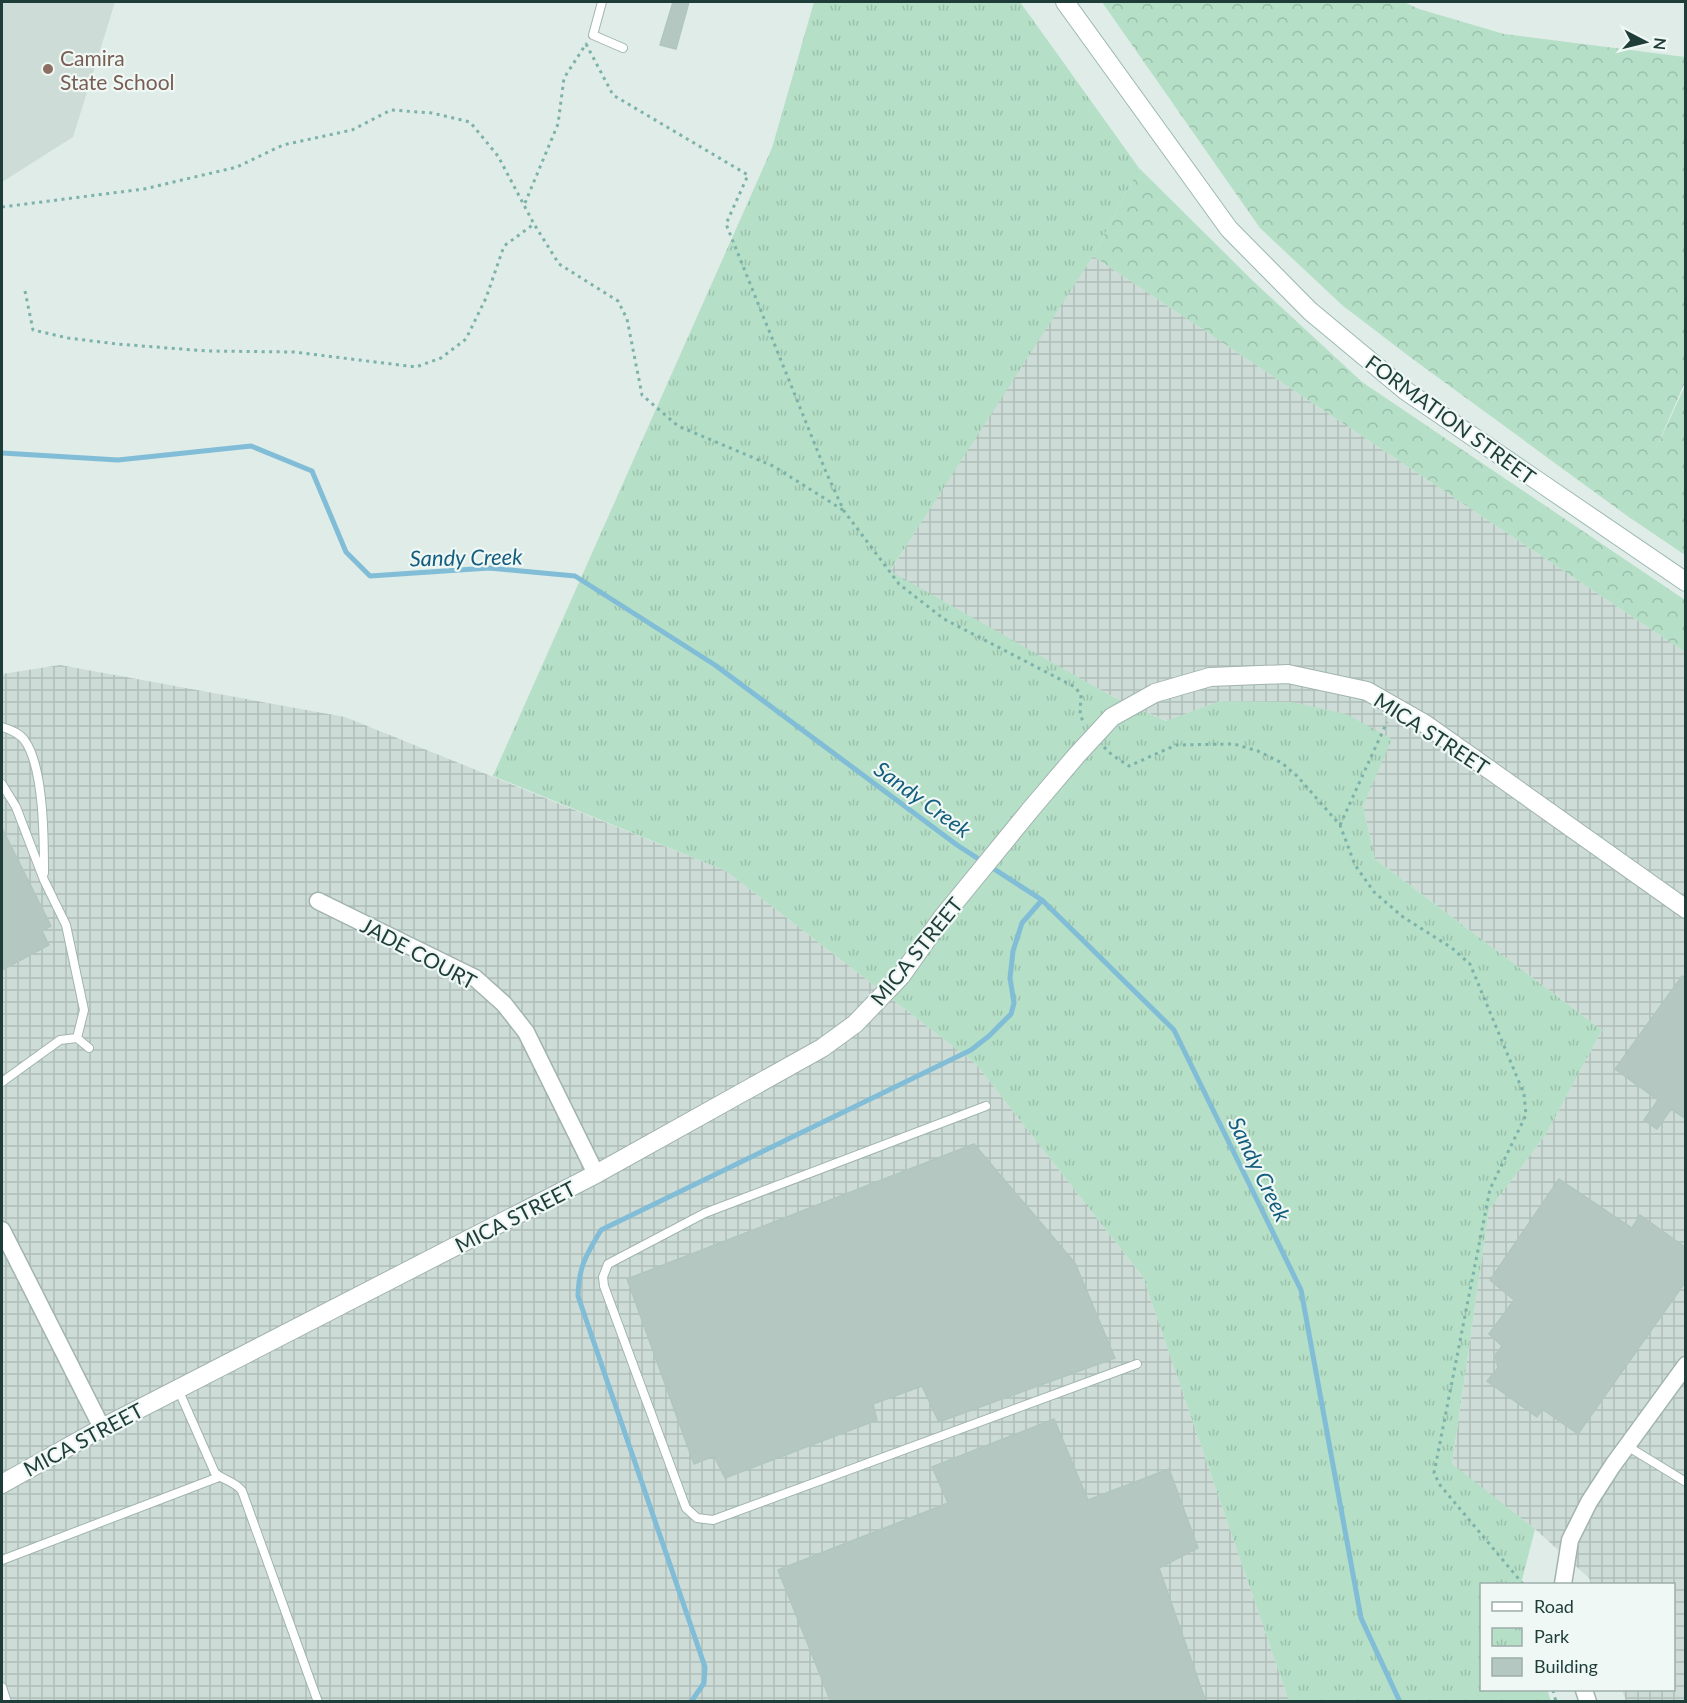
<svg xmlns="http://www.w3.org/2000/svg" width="1687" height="1703" viewBox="0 0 1687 1703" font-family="Lato,sans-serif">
<defs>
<pattern id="industrial-grid" width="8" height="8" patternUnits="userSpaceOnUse" patternTransform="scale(1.5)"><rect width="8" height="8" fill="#cddcd7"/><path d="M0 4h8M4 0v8" fill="none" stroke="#b0beb9"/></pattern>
<pattern id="forest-crowns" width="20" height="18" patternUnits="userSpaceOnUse" patternTransform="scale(1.5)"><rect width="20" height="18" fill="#b5dfc6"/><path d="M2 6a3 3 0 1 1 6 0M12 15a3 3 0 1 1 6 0" fill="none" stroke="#9bc0ab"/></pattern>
<pattern id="park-tufts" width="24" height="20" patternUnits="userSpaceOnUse" patternTransform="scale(1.5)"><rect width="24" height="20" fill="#b5dfc6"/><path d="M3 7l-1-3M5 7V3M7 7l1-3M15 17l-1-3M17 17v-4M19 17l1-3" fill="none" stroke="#9bc0ab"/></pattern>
</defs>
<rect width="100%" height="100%" fill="#dfece8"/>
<path fill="#cddcd7" d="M2,2H115L73,137L2,182Z"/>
<path fill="url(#industrial-grid)" d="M1093,256L1685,652V1701H1626L1622,1690H1674V1584H1591L1589,1578L1535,1529L1452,1465L1489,1210L1546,1134L1602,1030L1375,859L1363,806L1391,739L1220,701L1167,721L1115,698L890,572L985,418Z
M60,665L345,717L726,871L976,1064L1143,1277L1289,1701H2V674Z"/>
<path fill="url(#forest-crowns)" d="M1102,2H1404L1419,9L1504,34L1685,57V382L1654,453L1685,386V555L1626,515L1410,357L1342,305L1260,228Z
M1139,168L1254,282L1362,382L1685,600V652L1093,256Z"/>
<path fill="url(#park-tufts)" d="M814,2H1020L1139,168L1093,256L890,571L1115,698L1166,721L1220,701L1291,702L1346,714L1392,739L1363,806L1375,859L1602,1030L1546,1134L1489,1210L1452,1464L1535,1529L1521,1584H1482V1690H1547L1551,1701H1289L1143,1277L976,1064L726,871L493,776L772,148Z"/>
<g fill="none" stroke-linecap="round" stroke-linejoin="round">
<path stroke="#81bdd6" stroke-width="5" d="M2,453L118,460L251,446L312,471L346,552L370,576L489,568L575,576L715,665L957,845L1042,900L1174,1030L1301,1290L1361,1618L1400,1702
M691,1702L704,1683L705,1667L578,1296C579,1265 586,1256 601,1230L971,1050L989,1036L1011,1014L1014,1003L1010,978L1013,951L1022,923L1042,900"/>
</g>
<path fill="#b4c7c1" stroke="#b1c6c0" stroke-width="1.5" d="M673,2H689L676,49L660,45Z
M2,828L51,926L42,931L49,945L2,970Z
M1682,976L1686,978V1119L1671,1109L1657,1129L1644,1120L1658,1100L1615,1069Z
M974,1144L1075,1263L1115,1358L939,1422L922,1386L873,1404L877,1420L725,1478L714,1456L694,1464L627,1279Z
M1559,1179L1632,1228L1640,1215L1686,1248V1281L1578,1434L1542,1409L1537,1417L1487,1381L1498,1368L1495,1355L1502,1346L1489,1334L1514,1300L1490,1280Z
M1054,1419L1088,1500L1169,1469L1198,1548L1159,1568L1206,1702H831L778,1570L948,1503L932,1467Z"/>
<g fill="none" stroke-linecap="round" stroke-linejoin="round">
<defs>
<path id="service" d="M602,2L593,35L623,48
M2,727C9,729 21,734 25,741C44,768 44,840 44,873
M2,784L16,807L44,880L66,925L84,1010L77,1038
M2,1082L60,1040L77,1038L89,1048
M986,1106L705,1213L608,1264L603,1277L604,1286L686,1508L697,1518L713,1520L1137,1364
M178,1389L215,1473C223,1480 236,1482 242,1491L318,1702
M1627,1446L1686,1482
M2,1560L219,1477
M2,1687L7,1702"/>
<path id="minor" d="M318,901L475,978L504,1004L526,1032L596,1174
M2,1230L102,1428
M1563,1584L1570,1540L1589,1502L1613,1465L1686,1365
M1584,1690L1588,1702"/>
<path id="tertiary" d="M2,1484L102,1428L596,1174L822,1048L855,1024L901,976L942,918L1031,809L1076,756L1112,717L1155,693L1210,677L1288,674L1367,691L1425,724L1686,909"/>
<path id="secondary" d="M1065,2L1229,229L1310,311L1406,391L1686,582"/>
</defs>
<use href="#service" stroke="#a1b4b0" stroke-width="10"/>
<use href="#minor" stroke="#a1b4b0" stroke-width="19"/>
<use href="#tertiary" stroke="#a1b4b0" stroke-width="20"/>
<use href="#secondary" stroke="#9cb8b2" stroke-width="20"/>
<path stroke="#7cb2a9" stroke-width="3" stroke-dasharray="3 4.5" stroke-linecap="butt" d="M525,203L558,124L564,78L586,44L613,95L748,175L726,224L826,472L844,511L899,584L944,619L1075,687L1081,695L1080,714L1084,724
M2,207L144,189L237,167L283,145L352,130L391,110L432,113L470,122L498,156L534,224L559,264L618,301L627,319L642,395L678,426L773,466L843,510
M25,291L33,330L68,338L117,344L207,351L294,352L416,367L441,358L466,339L486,298L504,246L534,224
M1104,747L1112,755L1129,766L1176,745L1234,744L1258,751L1282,763L1297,776L1340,825L1355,865L1374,892L1403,917L1452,948L1470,964L1524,1094L1526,1115L1490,1189L1434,1473L1440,1485L1523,1584
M1340,825L1387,722
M1553,1690L1556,1702"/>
<use href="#service" stroke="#fff" stroke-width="8"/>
<use href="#minor" stroke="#fff" stroke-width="16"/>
<use href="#tertiary" stroke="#fff" stroke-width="18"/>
<use href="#secondary" stroke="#fff" stroke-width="18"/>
</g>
<circle fill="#8d6e63" stroke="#f0f8f5" stroke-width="2" cx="48" cy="69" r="6"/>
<g text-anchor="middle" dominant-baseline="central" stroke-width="4.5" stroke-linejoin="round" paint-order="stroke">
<g font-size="21" fill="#785e54" stroke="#f0f8f5" text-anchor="start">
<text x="60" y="57">Camira<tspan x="60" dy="24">State School</tspan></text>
</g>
<g font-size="21" fill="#1e3d39" stroke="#f0f8f5">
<text transform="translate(1451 419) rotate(36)">FORMATION STREET</text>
<text transform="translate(1432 733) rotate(33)">MICA STREET</text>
<text transform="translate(916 951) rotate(-51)">MICA STREET</text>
<text transform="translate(419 953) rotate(28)">JADE COURT</text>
<text transform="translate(515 1216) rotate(-27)">MICA STREET</text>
<text transform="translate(83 1439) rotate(-28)">MICA STREET</text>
</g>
<g font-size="22" font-style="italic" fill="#145d7e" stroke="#f0f8f5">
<text transform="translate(466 557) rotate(-1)">Sandy Creek</text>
<text transform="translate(923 799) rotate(36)">Sandy Creek</text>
<text transform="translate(1260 1169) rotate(64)">Sandy Creek</text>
</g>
</g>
<rect width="1687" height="1703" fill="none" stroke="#1e3d39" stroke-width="6"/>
<rect x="1480" y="1583" width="195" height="108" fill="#f0f8f5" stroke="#9cadaa" stroke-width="1.5"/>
<rect x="1492" y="1602" width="30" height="9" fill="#ffffff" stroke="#9cadaa" stroke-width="1.5"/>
<text x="1534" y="1613" font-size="18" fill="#1e3d39">Road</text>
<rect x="1492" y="1628" width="30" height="18" fill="url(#park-tufts)" stroke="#9cadaa" stroke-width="1.5"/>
<text x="1534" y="1643" font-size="18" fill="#1e3d39">Park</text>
<rect x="1492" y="1658" width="30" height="18" fill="#b4c7c1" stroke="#9cadaa" stroke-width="1.5"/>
<text x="1534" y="1673" font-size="18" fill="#1e3d39">Building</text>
<g transform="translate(1645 42) rotate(97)" stroke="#f0f8f5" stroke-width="4.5" paint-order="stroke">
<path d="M0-4.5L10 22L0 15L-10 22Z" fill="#1e3d39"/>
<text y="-9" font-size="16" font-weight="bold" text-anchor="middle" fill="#1e3d39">N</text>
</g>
</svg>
